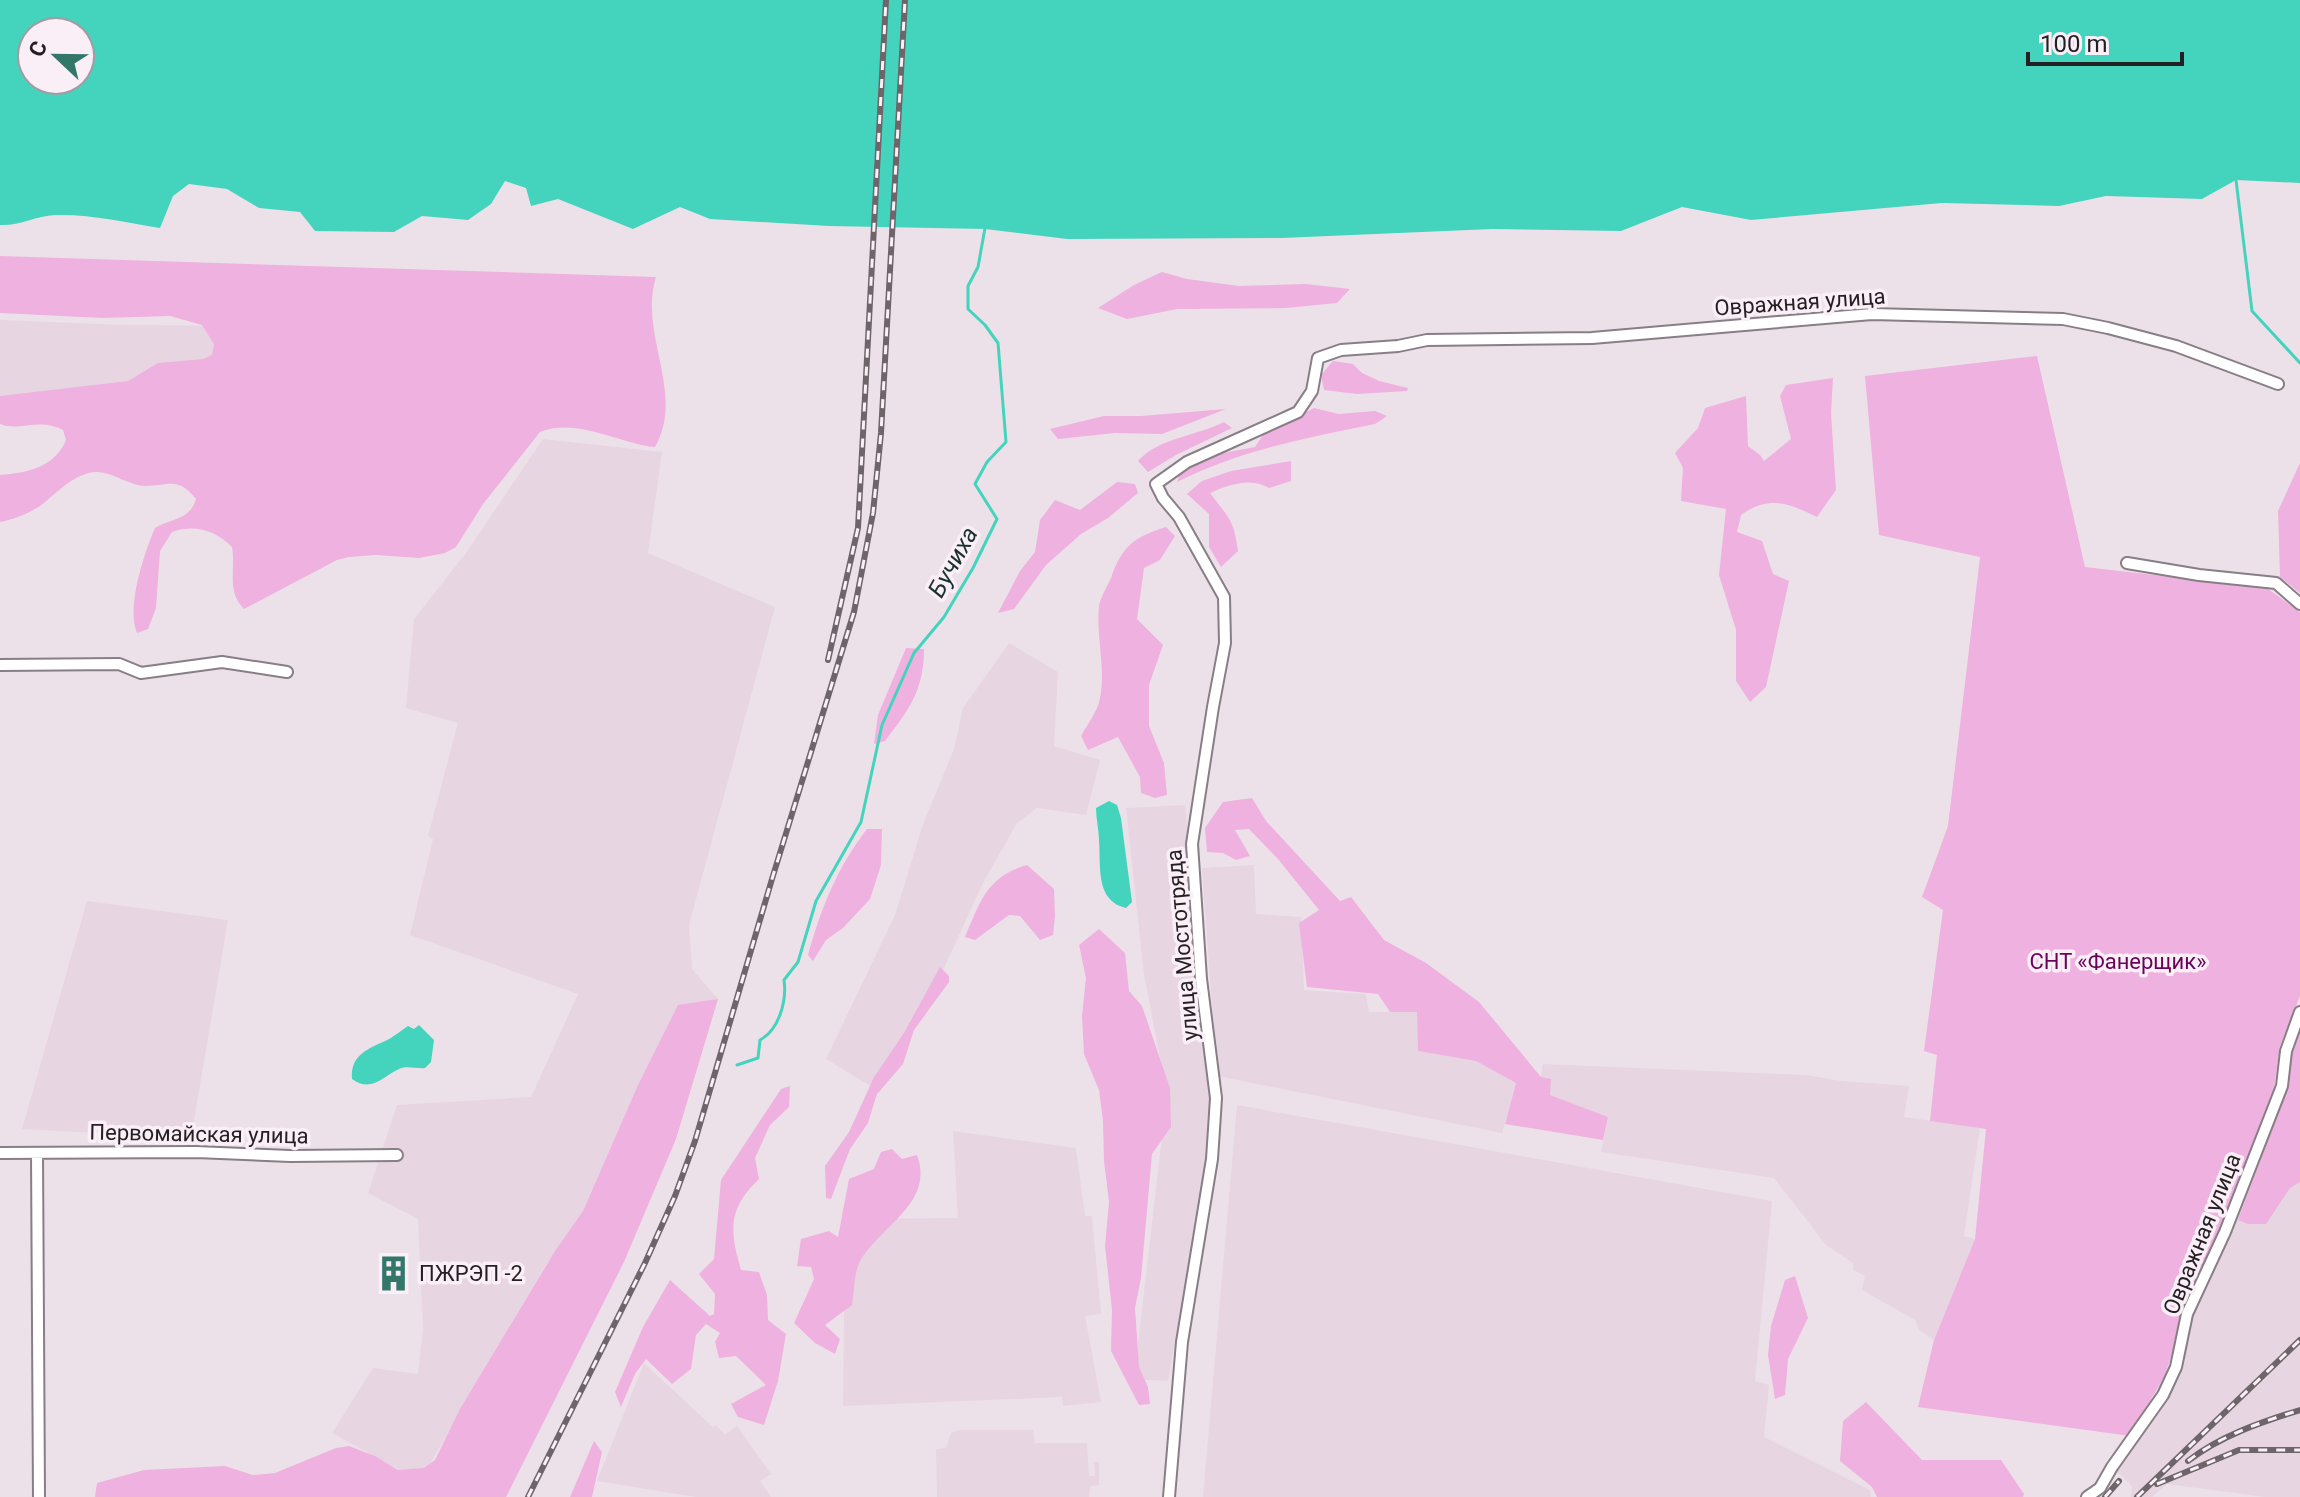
<svg xmlns="http://www.w3.org/2000/svg" width="2300" height="1497" viewBox="0 0 2300 1497" font-family="Roboto,sans-serif">
<rect width="100%" height="100%" fill="#ede1e9"/>
<path fill="#e7d5e2" d="M0,320L124,325L376,327L370,422L0,398Z
M543,439L662,452L648,553L775,607L689,925L692,969L718,999L678,1006L638,1085L583,1211L546,1265L420,1481L332,1433L373,1368L418,1374L423,1329L418,1219L368,1193L397,1105L531,1097L578,994L410,935L433,839L428,836L458,723L406,708L414,619L466,553Z
M1009,643L1058,672L1054,746L1100,760L1086,815L1037,808L1017,823L983,883L933,992L880,1092L826,1059L895,915L923,824L954,749L963,708Z
M1185,805L1213,1096L1208,1156L1168,1381L1134,1379L1167,1093L1144,975L1126,808Z
M1254,865L1256,914L1301,917L1304,990L1366,994L1369,1012H1417L1418,1051L1476,1061L1516,1083L1502,1133L1217,1076L1202,868Z
M87,901L228,920L191,1138L22,1129Z
M2300,1028V1497H2265L2167,1484L2152,1497H2131L2132,1486L2114,1469L2165,1401L2183,1368L2193,1309L2231,1235L2287,1090L2292,1046Z
M1543,1064L1806,1075L1841,1081L1909,1086L1904,1117L1980,1128L1964,1236L1975,1239L1934,1340L1919,1330L1915,1320L1862,1290L1865,1276L1853,1270V1263L1826,1245L1774,1178L1601,1152L1608,1117L1550,1095L1541,1077Z
M1237,1105L1772,1201L1755,1381L1769,1385L1764,1437L1870,1490L1871,1497H1203Z
M953,1131L1076,1148L1085,1216H1092L1101,1314L1085,1316L1101,1402L1063,1406L1062,1397L843,1406L845,1219L958,1218Z
M644,1363L713,1427L716,1425L725,1435L737,1426L771,1474L760,1481L771,1497H696L597,1481Z
M958,1430H1033L1035,1443H1087L1089,1476H1095L1094,1462H1099V1485L1090,1486L1089,1497H937L936,1449L946,1448L951,1433Z"/>
<path fill="#efb1df" d="M0,256L656,277C638,334 686,393 655,447C618,443 576,417 540,432L483,504L456,547L445,553L419,558L376,555L349,557L337,560L244,609C226,591 236,570 232,547C215,530 195,524 172,532L160,551L156,608L148,629L137,633C126,608 144,553 155,528C172,518 190,520 196,499C177,476 170,486 146,486C130,486 114,473 98,472C76,471 56,494 40,506C27,514 15,519 0,522V475C27,473 55,467 66,440L63,430C38,417 21,432 0,424V396L128,381L158,363L203,359L212,355L214,344L202,325L170,316L102,318L0,313Z
M1162,272L1187,279L1239,286L1306,284L1350,289L1337,303L1286,308L1177,309L1127,319L1098,308L1134,285Z
M2037,356L2085,567L2267,588L2300,612V996L2280,1046L2274,1088L2220,1231L2195,1281L2165,1375L2130,1436L1918,1407L1934,1340L1975,1239L1986,1129L1930,1121L1937,1055L1924,1051L1943,910L1922,897L1948,826L1980,557L1879,535L1865,376Z
M1333,361L1353,364L1362,373L1379,381L1408,388L1407,391L1357,394L1324,390L1321,375Z
M1833,378L1831,413L1836,490L1817,517C1788,503 1769,495 1741,515L1737,532L1762,541L1773,574L1789,581L1766,687L1750,702L1736,681V630L1719,575L1726,509L1681,501L1683,468L1675,453L1698,428L1705,408L1746,396L1748,446L1760,455L1764,461L1791,439L1780,396L1786,385Z
M1314,408L1339,414L1375,411L1387,416L1375,424C1308,437 1239,451 1177,482L1181,470L1212,455L1255,447L1263,435Z
M1226,409L1162,434L1115,433L1058,439L1050,429L1104,416H1141Z
M1224,422L1232,428L1176,455L1148,472L1138,461C1158,438 1197,436 1224,422Z
M1291,461V481L1269,488C1250,477 1229,485 1210,493C1228,517 1234,519 1238,551L1221,567L1209,547V514L1187,494L1202,481L1231,471Z
M2300,463V593L2280,577L2278,511Z
M1117,482L1135,484L1138,493L1108,518L1081,534L1046,565L1014,609L998,613L1020,571L1035,552L1040,520L1055,500L1080,510Z
M1166,527L1175,536L1160,560L1144,568L1137,619L1163,645L1149,685V726L1164,763L1167,795L1155,798L1141,793L1140,777L1118,737L1088,750L1081,736C1087,725 1098,711 1100,698C1106,668 1096,637 1099,606C1101,596 1107,587 1111,578C1122,546 1134,537 1166,527Z
M906,648L924,649C924,690 909,710 885,741L874,744L878,715Z
M1252,798L1266,821L1340,901L1351,897L1384,940L1426,963L1479,1002L1541,1077L1551,1079L1550,1095L1608,1117L1603,1140L1505,1124L1516,1083L1476,1061L1418,1051L1417,1012H1390L1378,994L1307,987L1299,923L1319,910L1278,859L1249,829L1235,830L1250,856L1236,860L1223,853L1207,852L1205,828L1223,802Z
M867,829H882L881,865L870,899L843,928L826,940L813,961L808,955C821,908 837,868 867,829Z
M1027,865L1054,889L1055,916L1053,935L1040,940L1020,916L1009,915L975,940L965,937C980,902 987,876 1027,865Z
M1099,929L1125,953L1129,991L1142,1006L1170,1088L1171,1127L1152,1154L1141,1278L1135,1308L1139,1367L1148,1387L1150,1404L1139,1405L1111,1351L1112,1310L1105,1246L1109,1202L1104,1161L1103,1121L1099,1090L1084,1054L1082,1016L1086,978L1079,945Z
M940,967L949,976V982L914,1030L903,1064L877,1094L868,1123L850,1149L831,1199L826,1198L825,1166L849,1132L874,1077L904,1033Z
M718,999L676,1139L624,1262L506,1497H95L97,1483L144,1470L225,1466L253,1475L275,1473L336,1448L349,1446L375,1456L398,1470L424,1468L435,1460L460,1409L555,1251L583,1211L638,1085L678,1005Z
M2300,1028V1182L2290,1188L2266,1224H2248L2238,1220L2287,1090L2292,1046Z
M790,1086L789,1107L770,1125L755,1158L759,1179C727,1210 730,1231 741,1270L759,1272L767,1295L768,1320L786,1334L778,1381L764,1425L738,1417L731,1404L766,1385L736,1356L719,1358L715,1342L720,1333L706,1324L696,1335L691,1369L672,1384L646,1359L635,1374L621,1407L615,1392L643,1327L670,1280L710,1316L714,1314L715,1294L699,1274L714,1259L721,1180L781,1089Z
M892,1149L902,1159L917,1155C935,1203 880,1226 860,1261C854,1272 854,1292 852,1305L825,1325L840,1339L835,1354L815,1343L794,1323L814,1279L811,1267L797,1266L801,1239L829,1231L838,1237L849,1179L874,1169L881,1152Z
M1795,1276L1808,1318L1788,1359L1785,1395L1775,1399L1768,1355L1771,1326L1785,1280Z
M1866,1402L1922,1460H2001L2024,1494L2023,1497H1877L1872,1487L1840,1461L1843,1421Z
M594,1441L602,1452L592,1497H570Z"/>
<path fill="#44d4bd" fill-rule="evenodd" d="M0,0H2300V183L2236,180L2202,199L2106,196L2059,206L1942,203L1751,220L1682,207L1621,231L1492,229L1282,238L1067,239L985,229L829,226L710,219L680,207L633,229L558,199L531,206L526,188L505,181L491,204L468,220L422,216L394,232L315,231L300,212L259,208L227,189L189,184L173,196L160,228C125,222 90,214 55,215C36,216 19,226 0,225ZM80,32V80H32V32Z
M1109,801L1117,805L1121,818L1132,902L1126,908C1095,901 1101,866 1099,841C1099,830 1096,819 1096,808Z
M419,1025L434,1040L431,1062L425,1068C417,1069 405,1065 399,1069C382,1077 371,1093 352,1079C350,1056 367,1049 385,1041C394,1037 400,1031 408,1026L414,1029Z"/>
<g fill="none" stroke-linecap="round" stroke-linejoin="round">
<path stroke="#44d4bd" stroke-width="3" d="M2236,180L2252,311L2300,363
M737,1065L758,1058L760,1040C779,1030 787,1001 784,980L798,962L816,901L861,822L882,725L914,653L944,617L973,568L997,519L975,484L987,462L1006,442L998,343L985,325L968,309V286L978,267L985,228"/>
<defs>
<path id="minor" d="M2127,563L2199,575L2276,583L2300,604
M0,665L119,664L141,673L222,662L287,672
M0,1153L196,1152L290,1156L397,1155
M37,1153L39,1497
M1169,1497L1182,1342L1212,1159L1214,1129L1216,1098L1201,979L1192,844L1213,707L1225,643L1224,597L1179,517L1163,498L1156,484L1187,462L1298,412L1312,391L1318,358L1341,350L1398,346L1427,340L1592,338L1872,314L2063,319L2108,328L2176,346L2278,384
M2087,1497L2100,1488L2112,1467L2163,1395L2176,1367L2187,1314L2225,1232L2282,1086L2286,1051L2300,1012"/>
</defs>
<use href="#minor" stroke="#887e85" stroke-width="14"/>
<use href="#minor" stroke="#fff" stroke-width="10"/>
<defs>
<path id="rail" d="M828,660L858,528L886,0
M2188,1461C2220,1436 2261,1422 2300,1410
M2157,1484L2239,1450H2300
M528,1497L645,1263L675,1196L695,1141L772,879L854,612L873,513L881,433L905,0
M2105,1497L2119,1481
M2137,1497L2300,1340"/>
</defs>
<use href="#rail" stroke="#6d656a" stroke-width="6"/>
<use href="#rail" stroke="#faeef7" stroke-width="3" stroke-dasharray="9" stroke-linecap="butt"/>
</g>
<defs>
<symbol id="building-bare" viewBox="-9 -9 18 18"><path d="M-4-6H4V6H1V3H-1V6H-4ZM-2.5-4.3h1.7v1.8h-1.7ZM.8-4.3h1.7v1.8H.8ZM-2.5-1h1.7V.8h-1.7ZM.8-1h1.7V.8H.8Z" fill="#33776b" stroke="#faeef7" stroke-width="2.5" paint-order="stroke"/></symbol>
</defs>
<g fill-rule="evenodd">
<use href="#building-bare" x="368" y="1248" width="51" height="51"/>
</g>
<g text-anchor="middle" dominant-baseline="central" stroke-width="7" stroke-linejoin="round" paint-order="stroke">
<g font-size="22" fill="#241f22" stroke="#faeef7">
<text transform="translate(1800 302) rotate(-4)">Овражная улица</text>
<text transform="translate(1182 945) rotate(-95)">улица Мостотряда</text>
<text transform="translate(199 1134) rotate(1)">Первомайская улица</text>
<text transform="translate(2202 1234) rotate(-68)">Овражная улица</text>
</g>
<g font-size="22" fill="#69035a" stroke="#faeef7">
<text x="2118" y="961">СНТ «Фанерщик»</text>
</g>
<g font-size="22" fill="#241f22" stroke="#faeef7" text-anchor="start">
<text x="419" y="1273">ПЖРЭП -2</text>
</g>
<g font-size="24" font-style="italic" fill="#19312c" stroke="#faeef7">
<text transform="translate(953 562) rotate(-61)">Бучиха</text>
</g>
</g>
<g transform="translate(56 56) rotate(292)"><circle r="38" fill="#faeef7" stroke="#a49ba2" stroke-width="2"/>
<path d="M0-6L14 30L0 20L-14 30Z" fill="#33776b"/>
<text y="-12" font-size="22" font-weight="bold" text-anchor="middle" fill="#241f22">С</text>
</g>
<path d="M2028 52v12h154v-12" fill="none" stroke="#241f22" stroke-width="4"/>
<text x="2040" y="52" font-size="24" fill="#241f22" stroke="#faeef7" stroke-width="6" paint-order="stroke">100 m</text>
</svg>
